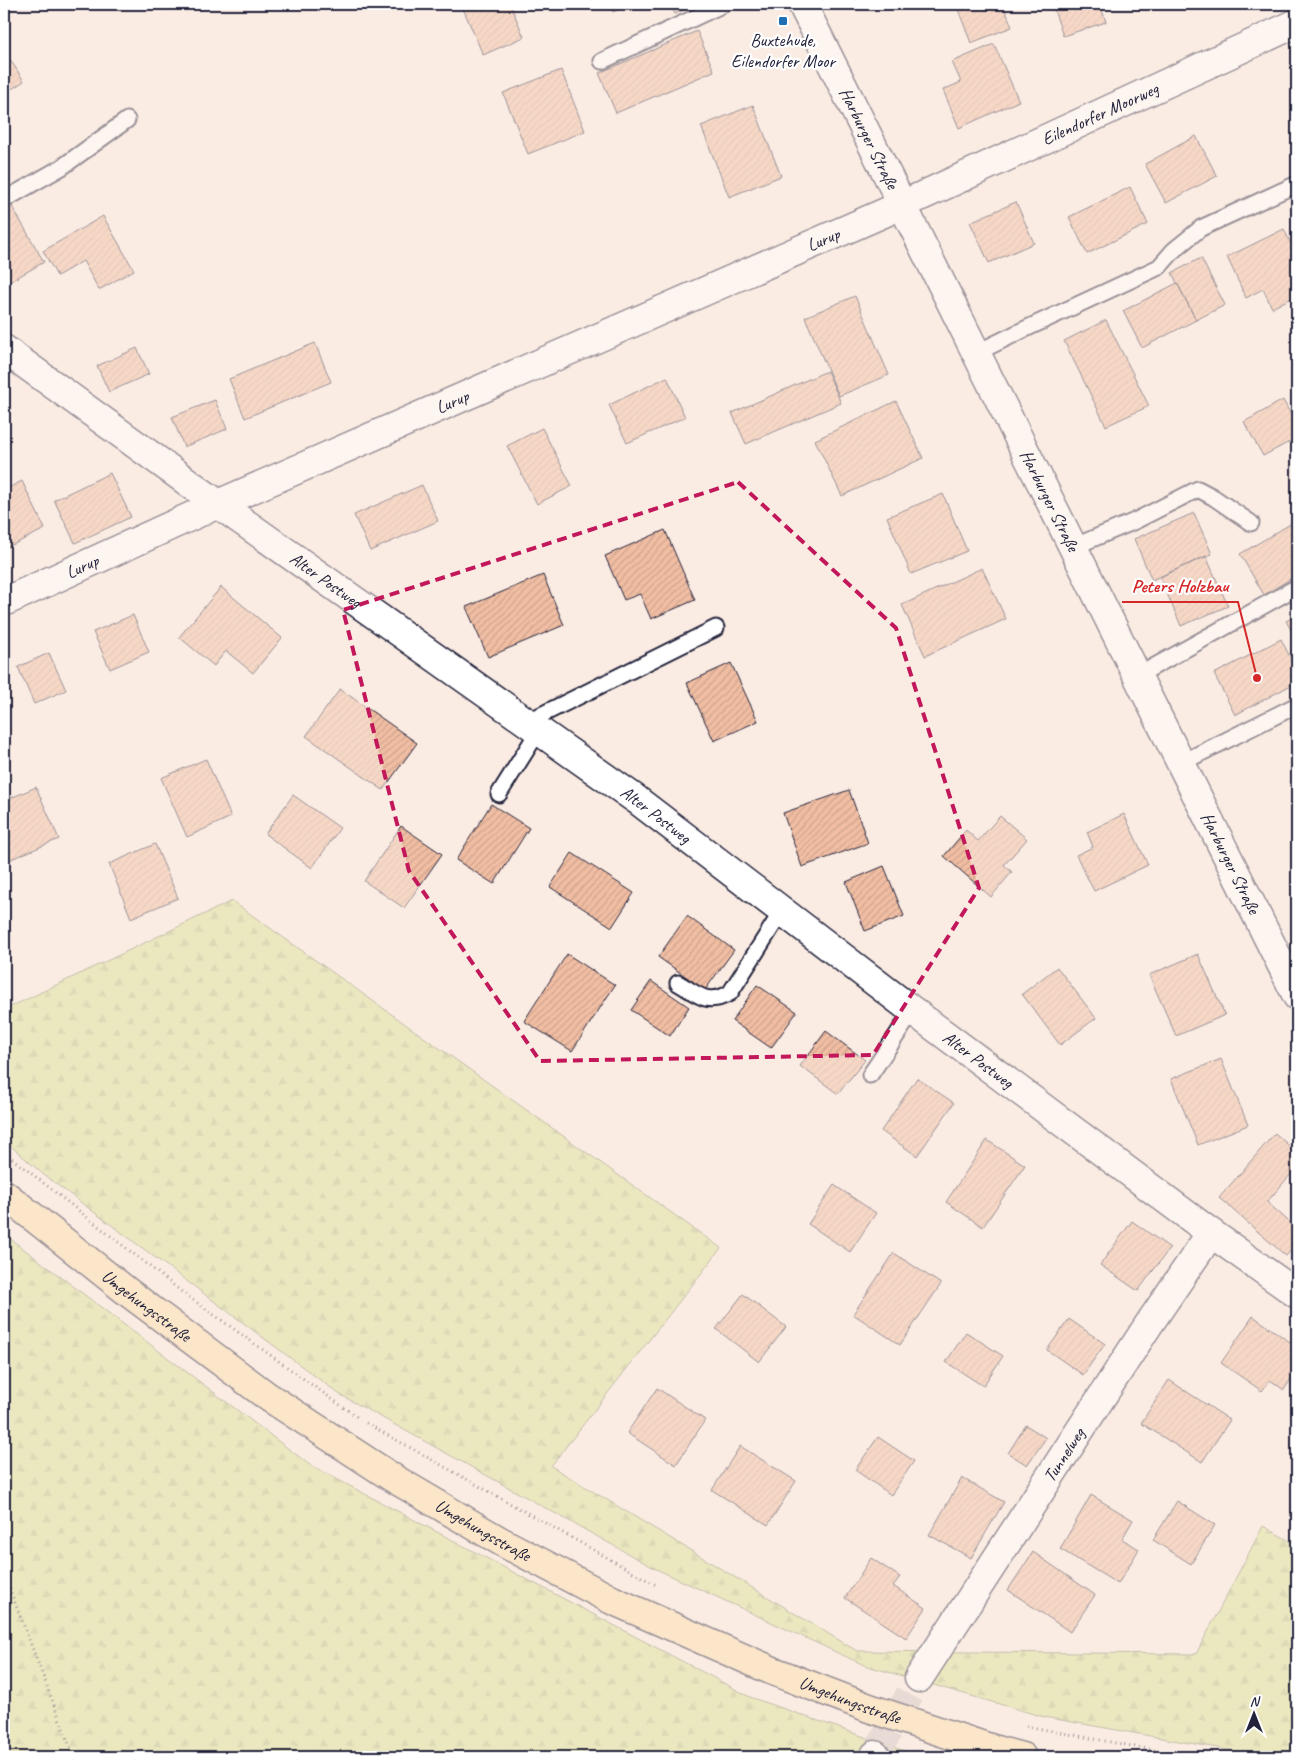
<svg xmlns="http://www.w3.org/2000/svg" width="1301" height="1761" viewBox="0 0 1301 1761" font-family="Caveat,sans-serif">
<defs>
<pattern id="forest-firs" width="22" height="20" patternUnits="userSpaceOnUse" patternTransform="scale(1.25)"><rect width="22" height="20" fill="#d7e295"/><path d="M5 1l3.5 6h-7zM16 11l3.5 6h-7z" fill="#b8c281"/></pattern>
<pattern id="building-hatch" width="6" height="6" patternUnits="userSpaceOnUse" patternTransform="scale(1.25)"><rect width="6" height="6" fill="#f1bea3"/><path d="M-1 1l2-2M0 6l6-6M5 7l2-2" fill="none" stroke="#cea38d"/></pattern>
</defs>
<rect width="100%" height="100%" fill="#fbece3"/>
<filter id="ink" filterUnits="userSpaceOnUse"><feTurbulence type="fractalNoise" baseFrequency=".02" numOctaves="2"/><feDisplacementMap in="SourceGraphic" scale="10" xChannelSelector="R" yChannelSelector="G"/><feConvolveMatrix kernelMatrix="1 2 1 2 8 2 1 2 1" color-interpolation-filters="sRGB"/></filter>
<g filter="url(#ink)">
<path fill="url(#forest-firs)" stroke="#7c8268" d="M232,901L721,1248L551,1466L857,1651L1196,1654L1263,1526L1297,1545V1757L1251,1754L1044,1717L864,1665L656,1569L339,1394L44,1175L4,1140V1010Z
M4,1234L310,1465L750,1697L922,1757H4Z"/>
<path fill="url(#building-hatch)" stroke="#22223b" d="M467,4H510L524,37L483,55L462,6Z
M608,4H630L613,12Z
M670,4H696L675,14Z
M956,4H1003L1012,27L971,43Z
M1052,4H1100L1106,22L1063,36Z
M697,31L714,71L616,113L599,73Z
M994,44L1019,101L959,128L943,90L961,82L952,62Z
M4,50L24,81L4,94Z
M561,70L585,131L528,154L503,93Z
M753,105L781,176L729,197L701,126Z
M1196,136L1217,176L1166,203L1145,164Z
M1130,187L1148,224L1087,254L1069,217Z
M1016,202L1034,243L989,263L970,222Z
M12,206L44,262L4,285V210Z
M103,216L134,270L99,290L83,261L57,276L43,251Z
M1284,229L1297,257V295L1272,308L1263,289L1246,298L1227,257Z
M1201,258L1225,305L1196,320L1172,273Z
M1177,283L1196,320L1142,348L1123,311Z
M855,296L889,375L839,396L805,317Z
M1106,320L1149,406L1106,426L1064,341Z
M315,343L331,382L245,418L229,379Z
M137,348L149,374L109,392L97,366Z
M827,371L841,403L746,444L732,413Z
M667,377L685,417L627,443L609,405Z
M215,400L227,429L184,447L172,417Z
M1283,400L1297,426V438L1263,456L1244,422Z
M896,401L923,458L842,496L815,440Z
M542,428L572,486L537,504L507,446Z
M110,473L131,517L75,543L54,500Z
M22,481L45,529L4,549V490Z
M422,485L438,521L370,551L354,515Z
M943,494L967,551L911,574L887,517Z
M1194,513L1212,554L1152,580L1134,539Z
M1297,520V575L1264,595L1240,554Z
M665,530L695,600L651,619L640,594L624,600L605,556Z
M1206,556L1228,606L1181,626L1160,577Z
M982,568L1006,619L925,656L902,605Z
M543,575L564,625L488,657L466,607Z
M221,587L282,638L253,673L226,651L214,666L179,637Z
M133,615L149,652L110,669L93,632Z
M1297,615V641L1286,621Z
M1281,639L1297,671V682L1235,715L1214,674Z
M49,653L66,690L34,704L18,667Z
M731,663L758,721L714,741L687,683Z
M340,689L417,743L383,790L306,736Z
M206,759L231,817L187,837L161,778Z
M36,787L59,839L4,862V801Z
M849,790L868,843L802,867L783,813Z
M293,795L340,828L312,868L265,834Z
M491,804L529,828L494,884L456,860Z
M1124,814L1148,865L1094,891L1076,855L1093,847L1087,832Z
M1000,816L1027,839L1004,865L1012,872L991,897L944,856L966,830L978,841Z
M401,826L442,854L404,908L364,881Z
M155,844L178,898L131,918L109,864Z
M572,853L634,893L612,927L550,887Z
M884,866L904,916L865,931L846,882Z
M687,916L734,950L705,990L658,957Z
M567,954L615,985L572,1051L524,1021Z
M1198,954L1225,1015L1176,1036L1149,975Z
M1057,967L1096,1018L1060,1045L1022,994Z
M651,981L689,1007L670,1036L631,1010Z
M757,985L797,1012L771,1048L732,1021Z
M826,1031L865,1060L838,1094L800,1066Z
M1221,1059L1248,1125L1198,1145L1171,1079Z
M917,1078L954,1103L917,1156L881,1131Z
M1275,1133L1297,1153V1167L1267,1202L1297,1229V1243L1286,1256L1219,1198Z
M987,1140L1025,1165L983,1227L946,1202Z
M834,1185L876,1213L850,1252L808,1224Z
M1132,1221L1170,1248L1138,1291L1100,1265Z
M894,1253L941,1284L900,1345L853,1314Z
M743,1294L786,1327L759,1362L716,1329Z
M1253,1316L1297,1347V1370L1284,1390L1270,1380L1262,1391L1221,1363Z
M1069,1319L1105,1344L1083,1375L1047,1350Z
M966,1332L1003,1356L983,1386L946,1362Z
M1169,1380L1230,1420L1202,1462L1141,1423Z
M657,1388L705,1420L676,1465L627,1433Z
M1026,1425L1046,1438L1027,1465L1008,1453Z
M878,1437L914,1461L891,1495L855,1470Z
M740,1446L796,1481L768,1525L712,1490Z
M962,1478L1004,1502L971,1558L929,1535Z
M1091,1495L1133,1520L1122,1539L1139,1549L1118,1584L1060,1549Z
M1177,1501L1215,1525L1191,1564L1153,1540Z
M1033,1552L1095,1595L1070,1632L1008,1590Z
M871,1558L900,1577L893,1586L926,1608L906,1638L845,1598Z"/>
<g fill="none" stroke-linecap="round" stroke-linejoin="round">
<path stroke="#d0c4c1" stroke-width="28" stroke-dasharray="28 14" stroke-linecap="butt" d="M875,1755L919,1678"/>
<defs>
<path id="lane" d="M602,61L724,4
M4,200L62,167L127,120
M976,353L1021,331L1159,267L1174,250L1201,228L1297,184
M1073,547L1135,521L1198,489L1213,497L1251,523
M1137,676L1297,587
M527,722L716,628
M1181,763L1297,705
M499,794L539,730
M678,983C699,995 707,1006 730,993L782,911
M870,1075L913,1011"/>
<g id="street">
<path id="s1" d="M4,349L218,504L637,800L913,1011L1211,1233L1297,1294"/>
<path id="s2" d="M4,602L218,504L902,205L1297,23"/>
<path id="s3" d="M919,1678L1149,1324L1211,1233"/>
<path d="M874,1757L875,1755"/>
</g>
<g id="secondary">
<path id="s4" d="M802,4L1297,996"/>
</g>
<g id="primary">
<path id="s5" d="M4,1194L129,1293L267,1396L393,1478L502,1542L612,1600L773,1671L869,1708L996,1750L1022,1757"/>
</g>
</defs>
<use href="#lane" stroke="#22223b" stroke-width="19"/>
<use href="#street" stroke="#22223b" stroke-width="31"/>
<use href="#secondary" stroke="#22223b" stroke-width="31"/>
<use href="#primary" stroke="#22223b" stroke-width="31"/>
<path stroke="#22223b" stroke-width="3" stroke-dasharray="1 4" stroke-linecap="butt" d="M1291,1024L1297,1036
M4,1152L182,1292L357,1417
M366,1423L658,1586
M4,1574L74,1757
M1026,1726L1190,1757"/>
<use href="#lane" stroke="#fff" stroke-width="15"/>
<use href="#street" stroke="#fff" stroke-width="28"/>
<use href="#secondary" stroke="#fff" stroke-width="28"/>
<use href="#primary" stroke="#faddab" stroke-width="28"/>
</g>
</g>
<path d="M0 0H1301V1761H0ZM738,482L896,628L979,888L873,1055L540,1061L409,871L343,610Z" fill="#fbece3" fill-opacity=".55" fill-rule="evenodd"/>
<path fill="none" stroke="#c2185b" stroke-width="4" stroke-dasharray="10 6" stroke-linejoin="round" d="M738,482L896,628L979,888L873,1055L540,1061L409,871L343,610Z"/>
<rect fill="#1f6fb2" stroke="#fff" stroke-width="2" x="778" y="16" width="10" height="10" rx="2.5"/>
<g text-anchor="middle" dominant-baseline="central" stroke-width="4.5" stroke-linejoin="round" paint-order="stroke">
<g font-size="18" fill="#22223b" stroke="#fff">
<text x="783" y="40">Buxtehude,<tspan x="783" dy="21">Eilendorfer Moor</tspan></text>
</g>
<g font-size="18" fill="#22223b" stroke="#fff">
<text stroke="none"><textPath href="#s2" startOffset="1200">Eilendorfer Moorweg</textPath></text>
<text stroke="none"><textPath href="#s4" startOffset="150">Harburger Straße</textPath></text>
<text stroke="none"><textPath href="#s2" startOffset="896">Lurup</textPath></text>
<text stroke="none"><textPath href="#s2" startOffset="491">Lurup</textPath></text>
<text stroke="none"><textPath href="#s4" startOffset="555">Harburger Straße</textPath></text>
<text stroke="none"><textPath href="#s2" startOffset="86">Lurup</textPath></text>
<text stroke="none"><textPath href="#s1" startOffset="396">Alter Postweg</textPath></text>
<text stroke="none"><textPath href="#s1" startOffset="801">Alter Postweg</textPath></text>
<text stroke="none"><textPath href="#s4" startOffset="960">Harburger Straße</textPath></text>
<text stroke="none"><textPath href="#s1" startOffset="1206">Alter Postweg</textPath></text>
<text stroke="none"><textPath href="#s5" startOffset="181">Umgehungsstraße</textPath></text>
<text stroke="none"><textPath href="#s3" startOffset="266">Tunnelweg</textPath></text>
<text stroke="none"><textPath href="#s5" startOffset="586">Umgehungsstraße</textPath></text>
<text stroke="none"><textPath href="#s5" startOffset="991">Umgehungsstraße</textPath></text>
</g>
</g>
<path fill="none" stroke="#d62828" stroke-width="2" d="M1257 678L1238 602H1122"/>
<circle fill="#d62828" stroke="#fff" stroke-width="2" cx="1257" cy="678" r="5"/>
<g font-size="19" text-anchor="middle" font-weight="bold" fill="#d62828" stroke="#fff" stroke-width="4.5" stroke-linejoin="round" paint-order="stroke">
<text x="1180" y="592">Peters Holzbau</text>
</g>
<rect width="1301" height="1761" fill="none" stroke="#fff" stroke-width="20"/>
<rect x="10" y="10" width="1281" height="1741" fill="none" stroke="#22223b" stroke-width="2" filter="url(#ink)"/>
<g transform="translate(1254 1714)" stroke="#ffffff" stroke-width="4" paint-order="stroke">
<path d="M0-4L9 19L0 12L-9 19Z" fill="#22223b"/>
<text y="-8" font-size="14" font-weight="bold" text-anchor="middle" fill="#22223b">N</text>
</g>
</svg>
